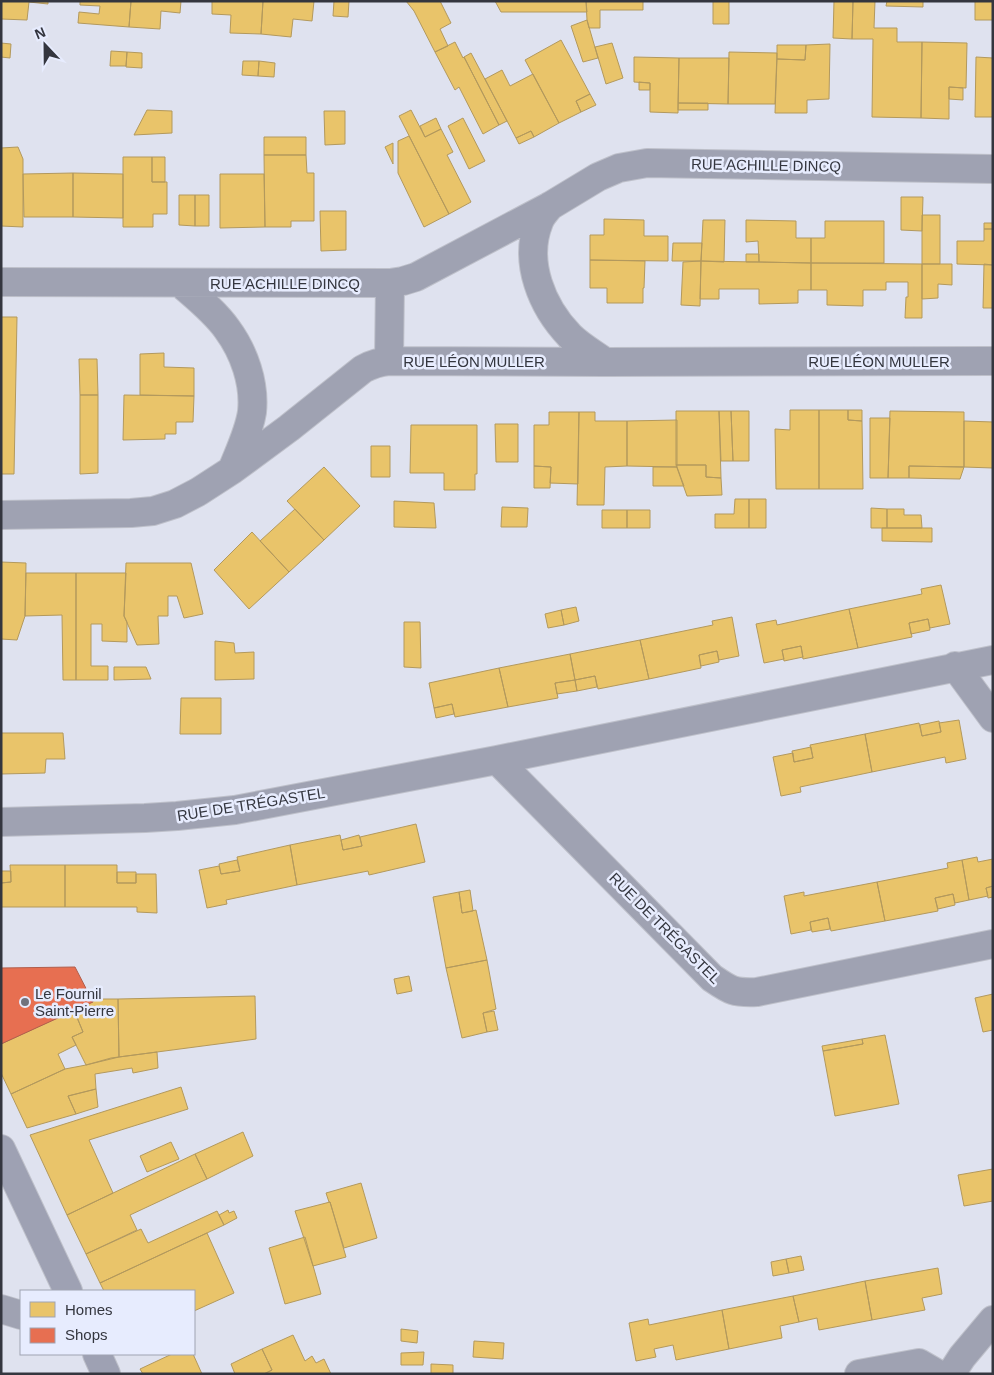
<svg xmlns="http://www.w3.org/2000/svg" width="994" height="1375" viewBox="0 0 994 1375" font-family="Arial,sans-serif">
<rect width="100%" height="100%" fill="#dfe2ef"/>
<path fill="#e9c46a" stroke="#b3995d" d="M1,1H48V4L29,2L27,20L1,19Z
M80,1H131L129,27L78,23L79,12L99,14L100,6L80,5Z
M131,1H181L180,13L161,11L160,29L129,27Z
M212,1H263L261,34L230,33L231,15L212,14Z
M263,1H314L312,21L293,19L291,37L261,34Z
M334,1H349L348,17L333,16Z
M406,1H440L451,23L440,29L448,46L435,52L414,11Z
M495,1H586L587,12H501Z
M586,1H643V10H600V28H589L587,20Z
M713,1H729V24H713Z
M834,1H853L852,39L833,38Z
M853,1H875L874,28H897V42H922L921,118L872,117L873,39H852Z
M887,1H923V7L886,6Z
M975,1H993V20H975Z
M587,20L598,58L583,62L571,26Z
M561,40L590,94L576,101L581,112L559,123L525,60Z
M455,42L463,58L464,57L499,125L483,134L459,87L455,90L435,52Z
M922,42L967,43L966,88L949,87V119L921,118Z
M1,43L11,44L10,58L1,57Z
M612,43L623,78L606,84L595,47Z
M830,44L829,99L807,100V113H775L777,59L805,60L806,45Z
M777,45H806L805,60L777,59Z
M111,51L127,52L126,66H110Z
M127,52L142,53V68L126,67Z
M729,52L777,53L775,104H728Z
M471,53L507,121L499,125L464,57Z
M634,57L679,58L678,113L650,112V83L634,82Z
M976,57L993,58V117H975Z
M679,58H729L728,104L678,103Z
M243,61H259L258,76L242,75Z
M259,61L275,63L274,77L258,76Z
M502,70L510,86L533,74L559,123L534,137L531,131L516,138L485,79Z
M639,82L650,83V90H639Z
M949,87L963,88V100L949,99Z
M590,94L596,105L581,112L576,101Z
M678,103H708V110H678Z
M147,110L172,111V133L134,135Z
M411,110L425,137L441,129L453,152L447,155L471,202L449,214L399,116Z
M324,111H345V144L325,145Z
M436,118L441,129L425,137L420,126Z
M463,118L485,161L469,169L448,126Z
M531,131L534,137L519,144L516,138Z
M409,136L449,214L424,227L398,173V141Z
M264,137H306V155H264Z
M393,143V164L385,147Z
M18,147L23,159V227L1,226V148Z
M264,155H306L307,173H314V221H291V227H265Z
M123,157H152V182H167V214H153V227H123Z
M152,157H165V182H152Z
M73,173L123,174V218L73,217Z
M73,173V217H24L23,174Z
M220,174H264L265,227L220,228Z
M179,195H195V226L179,225Z
M195,195H209V226H195Z
M901,197H923L922,231L901,230Z
M320,211H346V250L321,251Z
M922,215H940V264H922Z
M604,219L644,220V236H668V261L590,260V235H604Z
M703,220H725L724,262L701,261Z
M746,220L796,221V238H811V263L759,262L758,241L746,242Z
M825,221H884V263H811V238H825Z
M984,223H993V229H984Z
M984,229H993V265L957,264V241H984Z
M673,243H702L701,261H672Z
M746,254H759V262H746Z
M590,260L645,261L644,288H643V303H607V288H590Z
M701,261L811,263V290H798V303L759,304V289H719V299H700Z
M701,261L700,306L681,305L683,262Z
M811,263L922,264V318H905L906,297H908V282H886V290H863V306L827,305V290H811Z
M922,264H952V285L938,284V298L922,299Z
M984,264L993,265V308H983Z
M1,317H17L14,474H1Z
M164,353V367L194,368V396L140,395V354Z
M79,359H97L98,395H80Z
M80,395H98V473L80,474Z
M124,395L194,396L193,422H176V434H165V439L123,440Z
M790,410H819V489H776L775,429L790,430Z
M819,410H848V420L862,421L863,489H819Z
M848,410H862V421L848,420Z
M676,411H719L721,478L706,477V465H676Z
M719,411H731L733,461H721Z
M731,411H749V461H733Z
M890,411L964,412V467L909,466V478H888Z
M549,412H579L578,484L550,483L551,467L534,466V425H549Z
M579,412H595V421H627V466L605,467L604,505H577Z
M870,418H890L888,478H870Z
M677,420V467L627,466V421Z
M964,421L993,422V468L964,467Z
M495,424H518V462H496Z
M411,425H477V474H475V490H444V473H410Z
M371,446H390V477H371Z
M676,465H706V477L721,478L722,495L687,496Z
M534,466L551,467L550,488H534Z
M909,466L964,467L960,479L909,478Z
M324,467L360,506L324,540L287,501Z
M653,467H677L684,486H653Z
M735,499H749V528H715V514H734Z
M749,499H766V528H749Z
M394,501L434,503L436,528L394,527Z
M502,507L528,508L527,527H501Z
M871,508L887,509V528H871Z
M295,509L324,540L289,572L260,541Z
M887,509H904V515H921L922,528H887Z
M602,510H627V528H602Z
M627,510H650V528H627Z
M882,528H932V542L882,541Z
M252,532L289,572L249,609L214,570Z
M1,562L26,563L25,616L17,640L1,639Z
M126,563H191L203,614L184,618L177,596H168V616H158L159,644L137,645L124,616Z
M26,573H76V680H63L62,615L25,616Z
M76,573H126L124,616L127,622V642L102,641V624H91V666H108V680H76Z
M941,585L950,624L930,628L928,619L909,623L912,637L858,648L849,609L922,594L921,589Z
M576,607L579,621L564,625L561,610Z
M849,609L858,648L803,659L801,646L782,650L784,659L764,663L756,624L776,620L777,625Z
M561,610L564,625L548,628L545,614Z
M732,617L739,656L719,660L717,651L699,655L701,668L649,679L640,640L713,625L712,621Z
M928,619L930,630L911,634L909,623Z
M404,622H420L421,668L404,667Z
M640,640L649,679L598,689L595,676L575,680L570,654Z
M215,641L234,643L235,653L254,652V679L215,680Z
M801,646L803,657L784,661L782,650Z
M717,651L719,662L701,666L699,655Z
M570,654L575,680L555,683L558,698L508,707L499,668Z
M114,667H146L151,679L114,680Z
M499,668L508,707L455,717L452,704L434,708L429,683Z
M595,676L597,687L577,691L575,680Z
M575,680L577,691L557,694L555,683Z
M181,698H221V734H180Z
M452,704L454,714L436,718L434,708Z
M959,720L966,759L946,763L945,757L872,772L865,734L919,723L922,736L941,732L939,723Z
M939,721L941,732L922,736L920,725Z
M1,733H63L65,759H46L45,773L1,774Z
M865,734L872,772L800,787L801,792L781,796L773,757L793,753L794,762L813,758L810,745Z
M811,747L813,758L794,762L792,751Z
M416,824L425,862L369,875L368,871L297,885L290,845L340,835L343,850L362,846L360,837Z
M359,835L362,846L343,850L341,840Z
M290,845L297,885L226,900L227,904L207,908L199,870L219,866L221,874L240,871L237,857Z
M977,857L978,862L993,859V886L986,888L988,896L969,900L962,860Z
M237,860L240,871L221,874L219,864Z
M962,860L969,900L955,903L953,894L935,898L938,911L885,921L877,882L948,868L947,863Z
M10,865H65V907H1V883L11,882Z
M65,865H117V883H136V874H156L157,913L137,912V907H65Z
M1,871H11V882L1,883Z
M117,872H136V883H117Z
M877,882L885,921L831,931L828,918L810,922L811,930L791,934L784,896L804,892V896Z
M993,886V897L988,898L986,888Z
M470,890L473,911L462,913L459,892Z
M459,892L462,913L476,910L487,960L446,968L433,897Z
M953,894L955,905L938,909L935,898Z
M828,918L830,929L812,932L810,922Z
M487,960L496,1009L483,1013L487,1032L462,1038L446,968Z
M409,976L412,991L397,994L394,979Z
M993,994V1030L983,1032L975,998Z
M255,996L256,1039L119,1057L118,999Z
M98,999H118L119,1057L86,1065L72,1037L83,1032L74,1010Z
M74,1010L83,1032L72,1037L76,1045L58,1054L65,1069L11,1094L1,1073V1044Z
M494,1011L498,1030L487,1032L483,1013Z
M885,1035L899,1104L835,1116L823,1051L863,1044L862,1039Z
M862,1039L863,1044L823,1051L822,1046Z
M157,1052L158,1068L133,1073L132,1068L95,1074L96,1089L68,1096L76,1114L27,1128L11,1094L65,1069L86,1065L111,1058Z
M181,1087L188,1109L89,1140L113,1193L67,1215L30,1135Z
M96,1089L98,1107L76,1114L68,1096Z
M243,1132L253,1156L207,1179L195,1154Z
M171,1142L179,1159L147,1172L140,1156Z
M195,1154L207,1179L130,1215L137,1230L86,1254L67,1215Z
M993,1169V1201L964,1206L958,1175Z
M361,1183L377,1238L344,1248L330,1202H329L326,1193Z
M330,1202L346,1257L313,1266L295,1211Z
M228,1210L229,1213L234,1211L237,1218L224,1225L219,1215Z
M217,1211L224,1225L100,1283L86,1254L141,1229L148,1243Z
M207,1233L234,1293L194,1311V1291H104L100,1283Z
M305,1237L321,1294L285,1304L269,1248Z
M801,1256L804,1270L789,1273L786,1259Z
M786,1259L789,1273L773,1276L771,1262Z
M938,1268L942,1294L922,1298L925,1310L872,1320L865,1281Z
M865,1281L872,1320L819,1330L817,1318L799,1322L793,1296Z
M793,1296L799,1322L780,1326L782,1338L729,1349L722,1310Z
M722,1310L729,1349L676,1360L673,1345L654,1349L656,1357L636,1361L629,1323L648,1319L649,1325Z
M401,1329L418,1331L417,1343L401,1341Z
M293,1335L305,1361L312,1356L316,1363L324,1359L331,1374H264L272,1370L262,1349Z
M474,1341L504,1343L503,1359L473,1357Z
M262,1349L272,1370L264,1374H235L231,1364Z
M424,1352L423,1365H401V1353Z
M172,1354H193L202,1374H143L140,1369Z
M431,1364L453,1365V1374H431Z"/>
<path fill="#e76f51" stroke="#b15e4c" d="M75,967L93,1002L1,1044V968Z"/>
<g fill="none" stroke-linecap="round" stroke-linejoin="round">
<defs>
<path id="street" d="M550,206C546,211 541,216 539,222C523,262 542,307 570,336C580,346 594,354 605,362
M1,282L390,283L403,281L416,277L550,206L598,177L619,168L647,163L993,169
M180,283C196,297 214,311 227,329C244,352 255,383 252,412C249,432 239,452 232,470
M389,361L390,283
M1,515L131,513L153,511L175,504L198,492L232,470L289,428L363,369C372,364 379,362 389,361L605,362L993,361
M955,666L993,718
M497,760L712,978C731,991 734,993 757,992L993,944
M1,822L145,818L177,816L235,810L497,760L993,660
M1,1309L21,1315
M859,1374L919,1363L938,1374
M951,1374L962,1357L993,1320"/>
<path id="secondary" d="M1,1149L68,1291
M97,1354L106,1374"/>
</defs>
<use href="#street" stroke="#bec0ca" stroke-width="30"/>
<use href="#secondary" stroke="#bec0ca" stroke-width="30"/>
<use href="#street" stroke="#9fa2b2" stroke-width="28"/>
<use href="#secondary" stroke="#9ea1b3" stroke-width="28"/>
</g>
<circle fill="#70727d" stroke="#e7ecfe" stroke-width="2" cx="25" cy="1002" r="5"/>
<g text-anchor="middle" dominant-baseline="central" stroke-width="5" stroke-linejoin="round" paint-order="stroke">
<g font-size="15" fill="#34363f" stroke="#e7ecfe">
<text transform="translate(766 165) rotate(1)">RUE ACHILLE DINCQ</text>
<text x="285" y="283">RUE ACHILLE DINCQ</text>
<text x="474" y="361">RUE LÉON MULLER</text>
<text x="879" y="361">RUE LÉON MULLER</text>
<text transform="translate(251 804) rotate(-9)">RUE DE TRÉGASTEL</text>
<text transform="translate(665 928) rotate(45)">RUE DE TRÉGASTEL</text>
</g>
<g font-size="15" fill="#34363f" stroke="#e7ecfe" text-anchor="start">
<text x="35" y="993">Le Fournil<tspan x="35" dy="17">Saint-Pierre</tspan></text>
</g>
</g>
<rect width="994" height="1375" fill="none" stroke="#34363f" stroke-width="5"/>
<rect x="20" y="1290" width="175" height="65" fill="#e7ecfe" stroke="#9fa3b2"/>
<rect x="30" y="1302" width="25" height="15" fill="#e9c46a" stroke="#9fa3b2"/>
<text x="65" y="1315" font-size="15" fill="#34363f">Homes</text>
<rect x="30" y="1328" width="25" height="15" fill="#e76f51" stroke="#9fa3b2"/>
<text x="65" y="1340" font-size="15" fill="#34363f">Shops</text>
<g transform="translate(45 45) rotate(338)" stroke="#e7ecfe" stroke-width="4" paint-order="stroke">
<path d="M0-4L9 19L0 12L-9 19Z" fill="#34363f"/>
<text y="-8" font-size="14" font-weight="bold" text-anchor="middle" fill="#34363f">N</text>
</g>
</svg>
